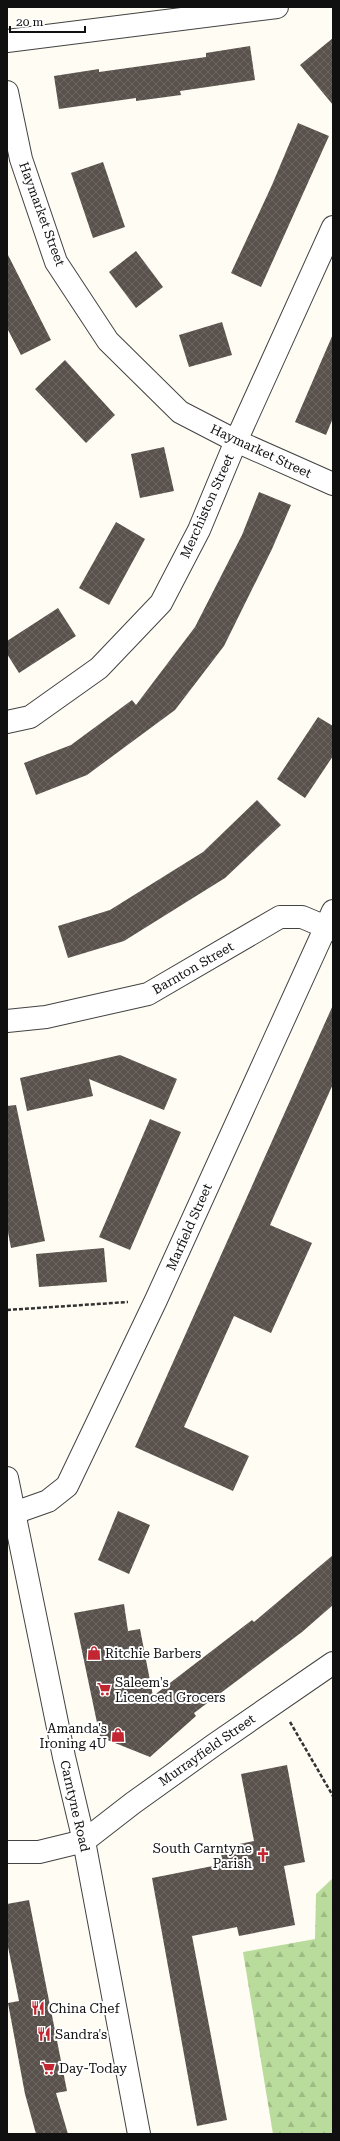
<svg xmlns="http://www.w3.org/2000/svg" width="340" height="2141" viewBox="0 0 340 2141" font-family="'Roboto Serif',serif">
<defs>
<pattern id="forest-firs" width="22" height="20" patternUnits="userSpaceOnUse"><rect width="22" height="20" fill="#b9db9b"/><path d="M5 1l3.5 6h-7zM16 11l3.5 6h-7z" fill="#9ebb84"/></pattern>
<pattern id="building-cross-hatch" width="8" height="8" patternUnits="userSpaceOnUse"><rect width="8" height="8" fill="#59514c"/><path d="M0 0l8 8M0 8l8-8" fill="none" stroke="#6c6561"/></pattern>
</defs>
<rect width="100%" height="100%" fill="#fffcf3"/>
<path fill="url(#forest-firs)" d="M333,1878V2134H273L243,1952L315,1939L316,1894Z"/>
<path fill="url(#building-cross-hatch)" d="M333,38V105L300,65Z
M250,46L255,80L180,91L181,95L136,101V98L59,109L54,76L99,69V72L206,57V53Z
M298,123L329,136L261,287L231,273L272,185Z
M103,162L125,227L93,238L71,173Z
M136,251L163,287L136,308L109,272Z
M7,253L51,340L21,355L7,328Z
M222,322L232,355L189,367L179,335Z
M333,334V418L326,435L295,422Z
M65,360L115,415L86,443L35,389Z
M164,447L174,491L140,498L131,454Z
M259,492L291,505L272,549L224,646L175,710L87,775L36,795L24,763L71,745L132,700L136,705L195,627L242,535Z
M116,522L145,539L109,605L79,588Z
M58,608L76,636L19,673L7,654V641Z
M318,717L333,726V756L305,798L277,779Z
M257,800L281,825L225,878L124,941L68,958L58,926L110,910L203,852Z
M333,1005V1084L270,1225L312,1243L271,1333L234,1316L184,1427L249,1456L233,1491L135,1447Z
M120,1055L177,1079L164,1110L89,1079L93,1096L27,1111L20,1078Z
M16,1105L45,1241L11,1248L7,1227V1106Z
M150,1119L181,1132L130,1250L99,1237Z
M104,1248L107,1282L39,1287L36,1254Z
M118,1511L150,1525L129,1574L98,1560Z
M333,1555V1605L302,1632L194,1713L196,1716L150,1757L100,1737L74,1613L124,1604L128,1631L140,1629L153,1696L252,1620L254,1622Z
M287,1765L305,1862L284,1866L295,1925L239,1936L237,1927L192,1936L227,2120L197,2126L152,1878L223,1864L220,1848L254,1841L241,1774Z
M29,1900L67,2091L56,2093L68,2134H36L25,2094L8,2003L19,2001L7,1942V1904Z"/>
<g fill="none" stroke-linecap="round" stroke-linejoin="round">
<defs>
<path id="minor" d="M7,41L277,7
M7,92L21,159L56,262L108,341L180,412L236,441L333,484
M7,722L30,717L99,668L161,603L199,530L236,441L333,227
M7,1021L46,1017L148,994L280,917H302L333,930
M14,1513L48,1501L67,1486L156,1300L333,911
M7,1852H39L84,1841L133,1803L214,1745L333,1663"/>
<path id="tertiary" d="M7,1478L64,1757L84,1841L139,2134"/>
</defs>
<use href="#minor" stroke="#434343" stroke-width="24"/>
<use href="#tertiary" stroke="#434343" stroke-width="24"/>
<path stroke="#323232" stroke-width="2.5" stroke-dasharray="4 2" stroke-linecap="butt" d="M7,1310L128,1302
M290,1722L333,1796"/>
<use href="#minor" stroke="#fff" stroke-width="22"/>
<use href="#tertiary" stroke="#fff" stroke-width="22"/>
</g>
<defs>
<symbol id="shop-bare" viewBox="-9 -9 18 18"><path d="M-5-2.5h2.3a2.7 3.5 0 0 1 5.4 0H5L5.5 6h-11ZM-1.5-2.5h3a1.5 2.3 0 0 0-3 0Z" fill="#c22631" stroke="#fff" stroke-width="2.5" paint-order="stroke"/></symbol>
<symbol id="supermarket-bare" viewBox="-9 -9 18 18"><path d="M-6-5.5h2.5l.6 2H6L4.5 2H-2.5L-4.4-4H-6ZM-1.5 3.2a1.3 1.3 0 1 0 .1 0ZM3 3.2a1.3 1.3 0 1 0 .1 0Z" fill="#c22631" stroke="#fff" stroke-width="2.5" paint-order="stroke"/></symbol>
<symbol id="church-bare" viewBox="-9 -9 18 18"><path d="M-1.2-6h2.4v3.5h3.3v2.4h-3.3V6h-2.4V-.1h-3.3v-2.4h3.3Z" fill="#c22631" stroke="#fff" stroke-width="2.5" paint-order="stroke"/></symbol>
<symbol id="restaurant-bare" viewBox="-9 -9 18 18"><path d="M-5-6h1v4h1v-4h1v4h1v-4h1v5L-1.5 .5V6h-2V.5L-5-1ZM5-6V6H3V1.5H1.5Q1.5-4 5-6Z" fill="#c22631" stroke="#fff" stroke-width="2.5" paint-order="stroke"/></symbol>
</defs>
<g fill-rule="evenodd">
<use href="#shop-bare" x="84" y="1643" width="20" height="20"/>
<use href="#supermarket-bare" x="94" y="1679" width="20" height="20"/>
<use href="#shop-bare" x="108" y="1725" width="20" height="20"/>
<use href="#church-bare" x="253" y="1845" width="20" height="20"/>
<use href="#restaurant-bare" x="28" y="1998" width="20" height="20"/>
<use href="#restaurant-bare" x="34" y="2024" width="20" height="20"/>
<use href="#supermarket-bare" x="38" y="2058" width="20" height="20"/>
</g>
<g text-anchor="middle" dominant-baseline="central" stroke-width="4" stroke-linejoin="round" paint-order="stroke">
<g font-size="13" fill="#101010" stroke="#fff">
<text transform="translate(42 214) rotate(70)">Haymarket Street</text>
<text transform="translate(261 451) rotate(25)">Haymarket Street</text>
<text transform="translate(207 506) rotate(-66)">Merchiston Street</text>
<text transform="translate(193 968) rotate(-30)">Barnton Street</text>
<text transform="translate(189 1227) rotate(-66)">Marfield Street</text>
<text transform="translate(207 1750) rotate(-35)">Murrayfield Street</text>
<text transform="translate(75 1806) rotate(77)">Carntyne Road</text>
</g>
<g font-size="13" fill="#101010" stroke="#fff" text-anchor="start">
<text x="105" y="1653">Ritchie Barbers</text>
<text x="115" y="1682">Saleem's<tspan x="115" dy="15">Licenced Grocers</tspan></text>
<text x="107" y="1728" text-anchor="end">Amanda's<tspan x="107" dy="15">Ironing 4U</tspan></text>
<text x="252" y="1848" text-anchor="end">South Carntyne<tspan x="252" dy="15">Parish</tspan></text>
<text x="49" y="2008">China Chef</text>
<text x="55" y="2034">Sandra's</text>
<text x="59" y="2068">Day-Today</text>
</g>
</g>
<rect width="340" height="2141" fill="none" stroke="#101010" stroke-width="16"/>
<path d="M10 26v6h75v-6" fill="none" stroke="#101010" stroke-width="2"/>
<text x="16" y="26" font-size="12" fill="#101010" stroke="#ffffff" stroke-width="3" paint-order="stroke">20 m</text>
</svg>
